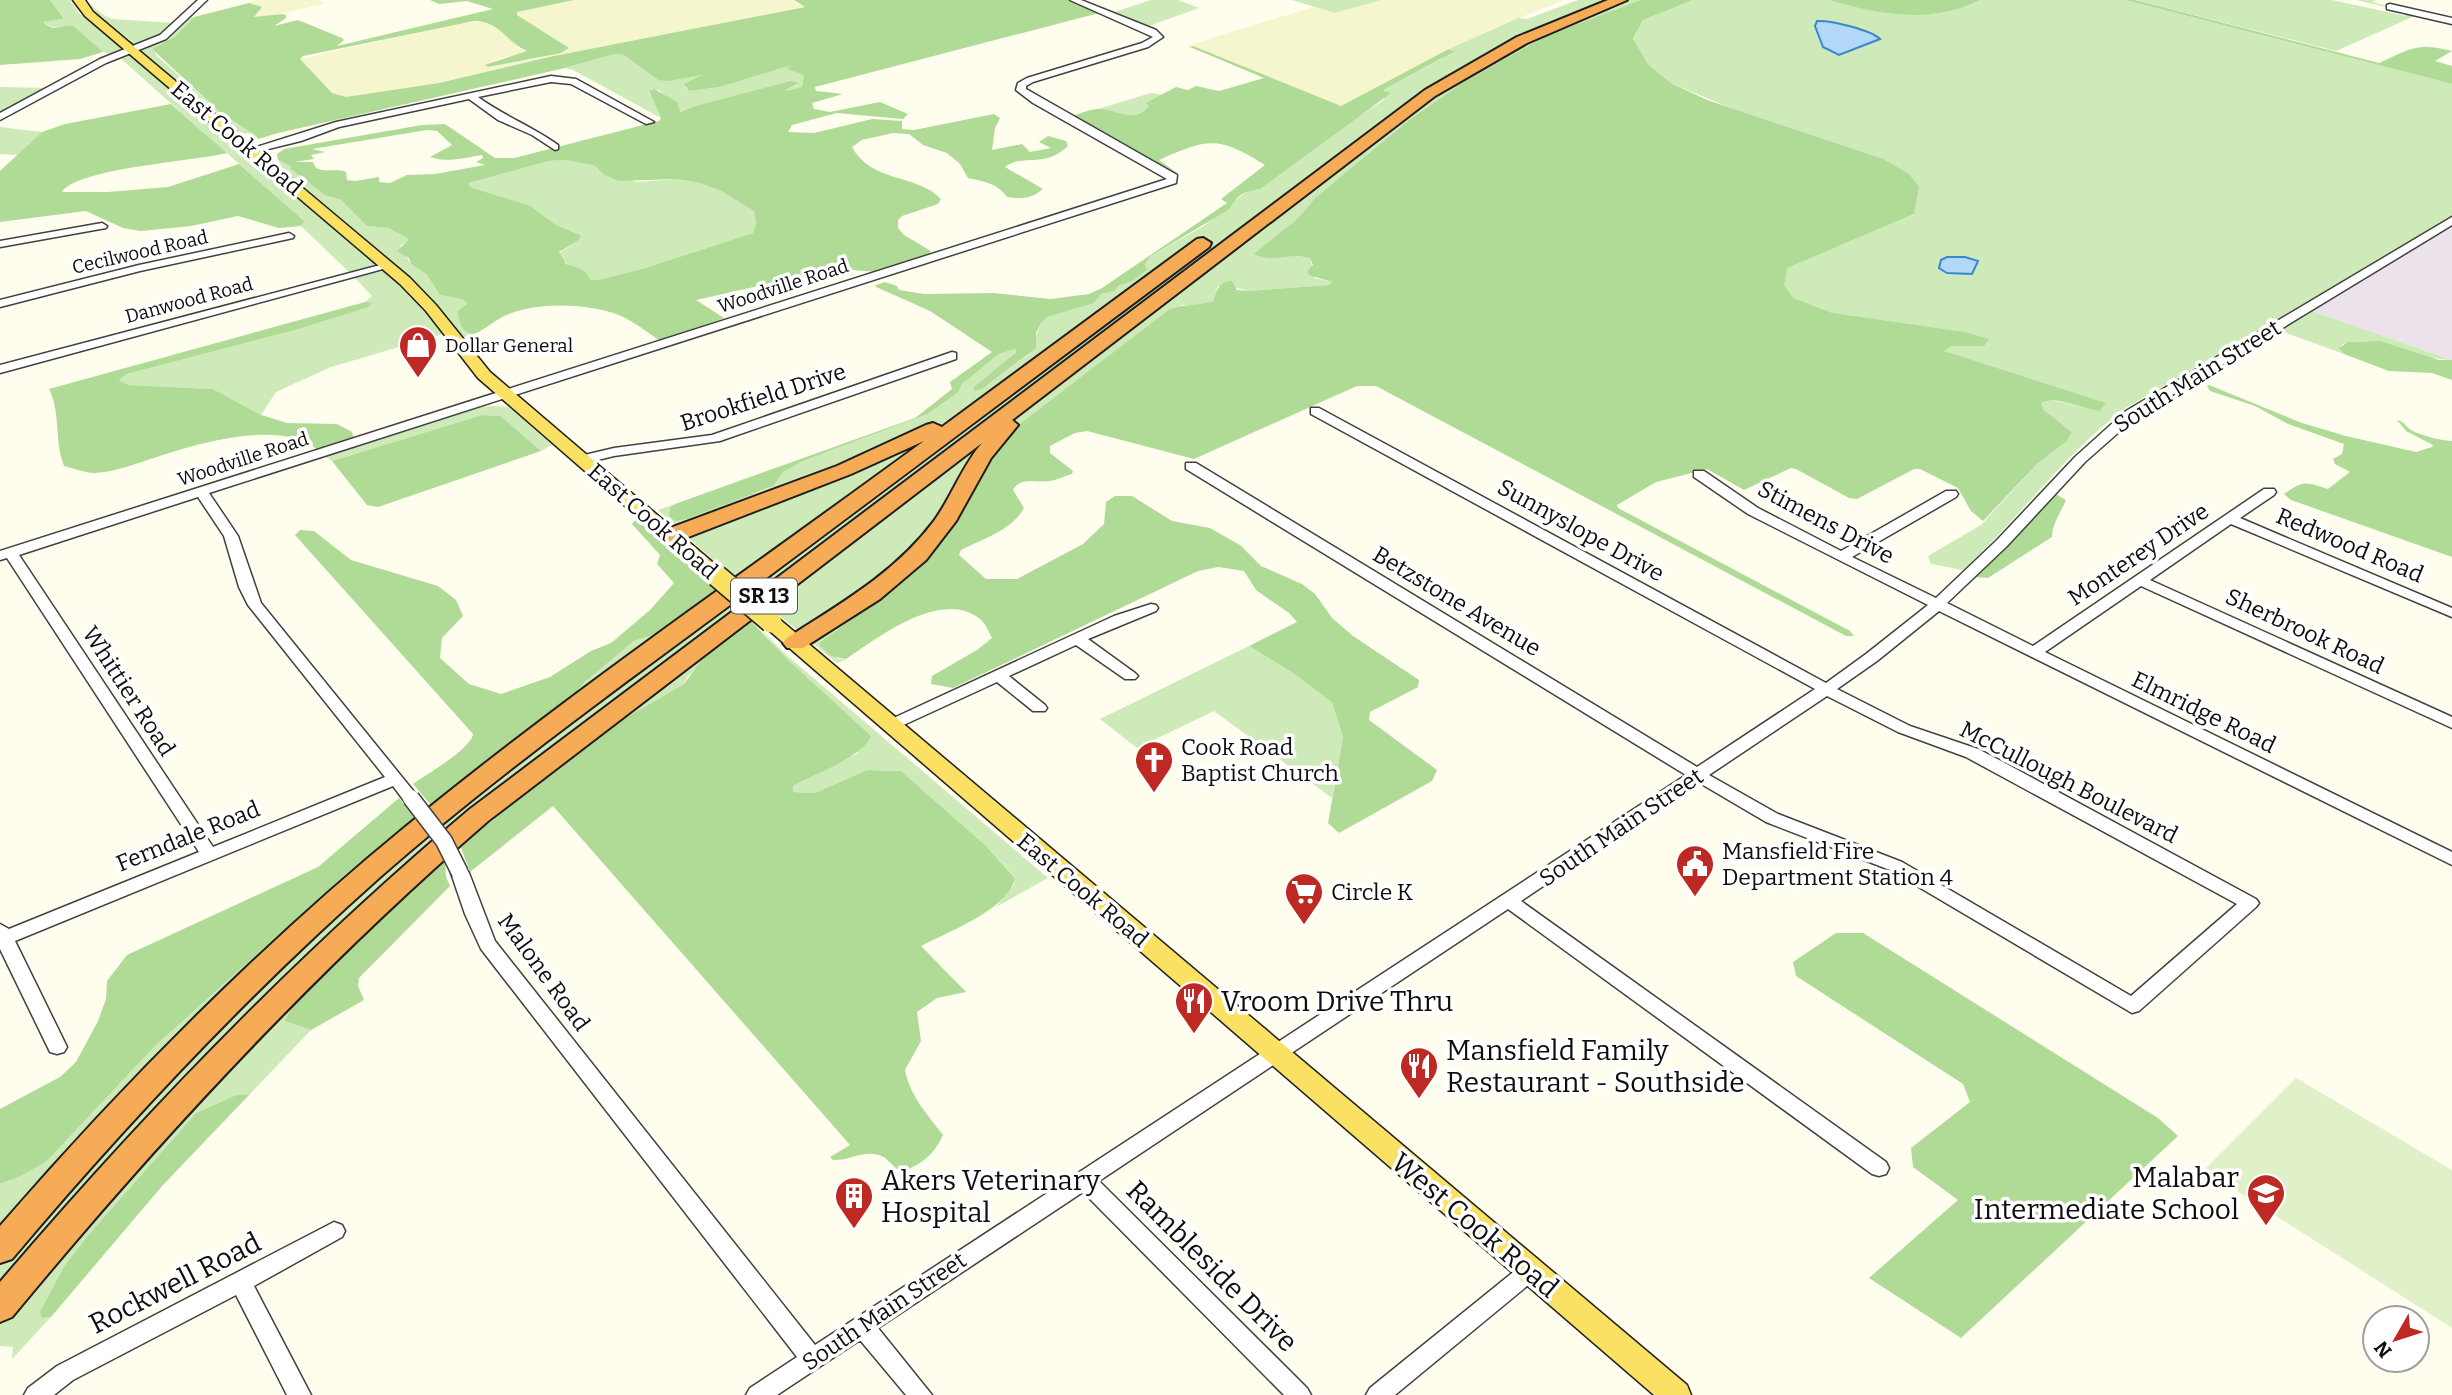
<svg xmlns="http://www.w3.org/2000/svg" width="2452" height="1395" viewBox="0 0 2452 1395" font-family="Bitter,serif">
<rect width="100%" height="100%" fill="#fffdee"/>
<path fill="#ece2ec" d="M2452,224V360L2309,310Z"/>
<path fill="#f5f5ce" d="M256,0H320L324,4L259,18L254,17L261,7L249,3Z
M574,0H794L795,3L805,6L584,53L549,57L439,83L360,96L346,97L332,93L300,59L450,25L484,21L498,27L520,49L528,51L491,61L529,60L567,51L517,15V12Z
M1381,0H1564L1489,30L1341,106L1186,46L1313,7L1335,13Z"/>
<path fill="#ceeab8" d="M50,0H70L79,13L121,46L131,41L96,13L85,0L102,14L112,19L175,23L194,17L176,36L153,49L157,56L221,113L253,134L238,133L141,51L136,57L382,266L351,274L301,226L303,221L119,57L103,52L74,26C58,29 56,30 43,22L64,17Z
M1151,0H1178L1199,8L1146,27L1111,13Z
M1292,0H1381L1335,13Z
M1578,0H1640L1546,36L1465,81L1409,120L1316,197L1297,219L1255,254C1274,261 1290,253 1310,258L1315,278L1332,282L1329,285L1248,291L1233,287L1218,286L1213,301L1200,305H1181L1021,423L974,483L952,527L934,550L898,586L820,642L839,659H846L837,663L724,570L658,510L675,504L668,511L760,492L773,486L782,472L803,461L928,414L957,392L962,384L999,354L1015,349L1016,351L975,391L982,389L1029,354L1041,323L1048,317L1094,303L1101,294L1115,291L1118,286L1133,281L1147,270L1145,266L1151,256L1204,226L1246,192L1260,189L1348,123L1384,100L1385,89L1441,59L1453,49H1449L1518,18L1527,19Z
M1693,0C1737,0 1784,0 1828,0C1885,5 1923,29 1980,0H2125L2452,84V216L2124,409C2063,455 2019,519 1963,570L1931,564L1928,556L1981,525L2037,464L2067,441L2072,432L2044,410L2041,403C2053,397 2066,404 2078,407L1784,309L1765,277L1914,214L1918,187L1671,83L1648,64L1633,40L1643,20Z
M2135,0H2332L2406,16L2402,11L2356,0H2376L2372,2L2419,14L2336,51Z
M614,54L624,55L658,80L703,75L685,87L689,91L720,87L787,64L792,65L787,69L804,74L802,87L782,91L797,85L790,81L695,106L679,112L659,90L649,92L661,118L573,70L565,68Z
M0,87L47,88L0,112Z
M1151,93L1164,95L1147,104L1149,106C1135,122 1115,113 1098,109Z
M0,127L42,132L19,155L0,154Z
M278,160L290,166L325,195L341,200L367,226L388,228L410,239L400,246L411,264L427,275L440,295L463,298L467,304L465,332L471,335L460,338L421,288L276,165L280,164Z
M565,160L593,165L597,169L637,182L676,179L700,183L721,191L754,211L756,223L753,233L645,268L603,279L590,280C578,264 564,268 559,253L579,240L581,235L556,225L531,206L470,187L469,183L549,161Z
M387,270L416,299L443,334L331,367L276,392L261,415L213,389L129,385L119,380L127,374L295,330L371,303L365,302L372,296L355,278Z
M2309,310L2452,360C2414,360 2382,333 2343,344L2340,348L2344,354L2278,330Z
M493,406L509,407L552,445L541,451L501,416L482,415L332,461L325,456L481,407Z
M716,589L748,618L687,677L684,684L627,717L460,845L431,805L568,702L585,682L634,641L656,634Z
M760,628L784,653L1048,878L996,907L1014,885L1015,877L985,845L901,771L867,770L815,793L793,792V786L858,753Z
M1249,646L1293,673L1332,701L1343,737L1332,798L1214,711L1137,748L1100,719Z
M416,819L445,861L326,967L284,1021L311,1030L250,1094L236,1095L196,1113L89,1234L65,1265L42,1318L51,1317L12,1359L13,1347L0,1346V1184L21,1176L47,1161L155,1046L347,873Z"/>
<path fill="#b0db97" fill-rule="evenodd" d="M0,0H50L64,18L43,22C57,34 58,24 74,26L103,52L80,59L0,65Z
M430,0H574L517,12V15L569,48L561,53L488,67L485,65L527,51C506,42 499,20 474,21L303,56L300,59L332,93L346,97L439,83L549,57L805,7L794,0H1067L1099,13L815,87L816,91L843,94L812,103L814,109L830,112L880,102L908,114L903,119L837,113L792,125L788,132L814,133L872,119L902,121V129L914,130L994,114L1000,118L995,128L992,150L1022,144L1030,152L1051,148L1039,142L1048,136L1066,141L1068,146C1044,169 1023,153 1005,167L1043,189C1032,199 1020,199 1007,197C998,184 984,181 968,178L960,164L947,153L923,145L909,134L893,133L862,140L852,147C871,183 918,174 941,199L938,204L902,216L898,220V228L904,235L931,251L925,258L877,272L841,269L827,270L808,278H794L696,300L724,318L662,342C648,333 631,319 616,314C582,303 536,302 504,316C492,322 484,331 471,335C462,331 458,321 458,311L467,304L463,299L440,295L427,275L411,264L409,258L397,251L409,239L388,228L367,226L341,200L325,195L291,169L290,166L278,160L277,154L284,149L422,125L445,124L495,158H514L659,121L661,118L649,91L654,89L677,102L680,112L695,106L790,81L799,83L784,91L802,87L804,75L787,69L791,65L720,87L689,91L684,84L702,75L668,81L658,80L624,55L614,54L565,68L278,133L255,140L253,134L221,113L152,49L176,36L194,17L249,3L262,7L254,17L282,14L286,15V18L274,26L298,20L342,38L344,40L337,46L493,9L467,1L439,4ZM427,130L437,131L452,145L430,157C448,163 462,158 482,155L483,158L476,162L485,165L435,174L407,175L390,183L379,182V177L355,181L347,180L346,172C337,168 326,173 316,168L313,162H295L314,159L311,155L325,152L312,149ZM565,160L593,165L605,175L619,181L676,179L700,183L721,191L754,211L756,223L753,233L645,268L603,279L590,280C587,269 576,267 566,264L559,252L579,240L581,235L556,225L531,206L470,187L469,183L549,161Z
M1640,0H1693L1643,20L1633,39L1648,64L1671,83L1707,100L1883,159L1909,174L1919,187L1914,214L1787,268L1784,285L1793,298L1832,313L1964,332L1989,339L1984,346H1951L1944,351L2106,403L2099,411C2083,408 2056,395 2041,403L2044,410L2072,432L2067,441L2037,464L1983,521L1971,511L1958,488L1920,469H1914L1857,499L1849,498L1796,469L1791,468L1744,490L1707,469L1656,482L1617,505L1618,508L1850,631L1854,636H1846L1376,386H1357L1194,459L1087,431L1075,433L1050,446V453L1073,471L1072,474C1065,476 1057,480 1050,481C1036,483 1021,476 1013,490L1024,508C1012,530 983,539 961,550L959,555L986,579H1017L1083,544L1104,524L1106,502L1115,496H1132L1172,521L1210,528L1240,545L1261,566L1302,584L1315,594L1332,618L1353,636L1419,680L1418,687L1370,712L1369,720L1437,770L1432,781L1339,833L1328,823L1343,737L1332,702L1293,673L1249,646L1297,622L1289,613L1256,590L1244,571L1218,567L1198,571L953,688L931,684L932,676L977,650L992,638C989,632 985,623 980,619C941,588 878,638 846,659L831,656L820,646V642L898,586L934,550L952,527L988,461L1021,423L1170,309C1184,304 1198,306 1213,301C1217,290 1219,281 1232,281L1237,290L1248,291L1329,285L1332,282L1309,275L1307,271L1313,265L1310,258C1287,252 1274,264 1254,254L1297,219L1316,197L1409,120L1465,81L1546,36Z
M1829,0H1980C1932,25 1878,14 1829,0Z
M2125,0H2135L2379,63C2410,49 2416,42 2452,51L2435,61L2452,66V84Z
M1193,46L1341,106L1449,49L1455,51L1385,89L1384,91L1391,93L1260,189C1238,193 1240,195 1228,210L1151,256L1145,265L1147,270L1133,281L1118,286L1115,291L1101,294L1094,303L1048,317L1041,323L1036,333V348L982,389L975,391L973,388L1016,352L1015,349L999,354L962,384L958,392L928,414L803,461L783,472L773,486L686,519L675,521L669,516L670,508L675,504L915,418L952,389L950,382L992,352L930,311L874,286L885,282L897,286L899,290L924,294L993,293L1051,299L1089,294L1102,288L1227,203L1221,199L1265,165C1218,136 1209,138 1159,160L1177,173L1174,174L1070,117C1078,114 1088,110 1097,109C1116,108 1133,125 1149,106L1146,103L1176,87L1188,90L1196,86L1219,91L1264,78L1190,47Z
M171,104L227,153C196,161 77,168 62,192H108L168,187L239,164L304,221L301,226L279,228L238,216L191,226L141,231L123,228L86,211L0,222V171L42,132L65,124Z
M365,302L372,303L368,307L295,330L127,374L119,380L129,385L213,389L261,415L287,423L337,424L352,432L354,439L318,450C279,419 200,443 157,457C137,463 116,472 95,473C85,473 73,468 64,466C54,440 61,413 49,389Z
M2380,341L2439,360H2452V380L2432,373L2389,371L2344,354L2339,348L2348,342Z
M2209,385L2302,423L2346,436L2416,452L2432,447L2433,445L2406,431L2397,420C2405,422 2405,426 2411,430C2422,436 2439,440 2452,441V557L2291,500L2284,494C2304,480 2305,482 2328,489L2350,472L2335,464L2333,459L2342,454L2344,444L2288,424L2255,406L2210,391L2207,386Z
M482,415L501,416L541,451L378,507L367,505L332,461Z
M2054,493L2066,500C2061,512 2052,524 2052,537L1988,578L1974,577L2001,552Z
M636,519L716,589L656,634L634,641L585,682L568,702L431,805L413,784C427,774 471,749 473,734L295,535L300,530L314,531L351,560L438,586L456,600L463,616L442,638L440,658L469,684L501,694L550,677L591,651L611,643L650,610L674,583L657,564L660,555L632,524Z
M748,618L788,660L871,736C863,757 814,774 793,786V792L815,793L867,770L901,771L985,845L1015,878C1009,909 948,932 921,946L966,992L937,998L917,1012L921,1041L905,1070C910,1096 927,1114 943,1135C933,1156 923,1163 902,1172C893,1168 889,1158 879,1155C863,1150 848,1161 833,1160L830,1157L850,1145L553,806L470,872L460,845L627,717L684,684L706,654Z
M399,798L416,819L347,873L155,1046L47,1161L21,1176L0,1184V1109L60,1077L76,1062L98,1021L106,999L107,981L127,955L318,867Z
M445,861L446,877L450,886L359,978L358,986L364,1000L311,1030L284,1021L302,993L326,967Z
M1836,933H1863L2158,1118L2178,1136L1961,1338L1869,1278L1958,1200L1913,1167L1911,1148L1970,1102L1963,1084L1796,976L1793,962Z
M250,1094L163,1185L51,1317L42,1318L40,1312L65,1265L89,1234L196,1113L236,1095Z"/>
<path fill="#e0f1ca" d="M2296,1078L2452,1170V1328L2204,1170Z"/>
<path fill="#b3d8f7" stroke="#3987cf" stroke-width="2" d="M1817,21C1830,20 1871,30 1880,39L1839,55L1823,47L1815,26Z
M1947,257H1965L1978,261L1972,274L1947,273L1939,268L1941,260Z"/>
<g fill="none" stroke-linecap="round" stroke-linejoin="round">
<defs>
<path id="minor" d="M198,0H207L166,39L106,63L0,120V113L100,59L160,35Z
M1070,0H1081L1156,30L1163,37L1148,47L1033,82L1026,86V89L1177,175L1176,183L209,493L238,536L261,603L419,798L417,802H405L393,786L15,941L67,1047L64,1052L57,1054L50,1052L0,949V924L9,929L199,852L7,558L0,560V551L1167,179L1033,103L1016,90L1018,83L1027,78L1142,43L1153,37ZM198,497L224,536L239,587L248,605L385,777L213,847L19,555Z
M2390,4L2452,18V24L2387,9V5Z
M551,76L576,79L654,122L646,124L571,84L551,82L478,97C504,116 533,127 558,145V149L555,150L532,135L498,120L469,99L339,127L301,141L252,153L247,150L336,122Z
M2452,217V225L2136,417L2085,462L2007,546L1947,603L2033,646L2264,489H2274L2276,492L2274,495L2240,518L2452,608V617L2231,524L2150,580L2452,717V728L2141,586L2045,652L2452,852V865L1939,611L1877,661L1837,689L1910,726L1978,749L2003,762L2256,899L2259,903L2256,907L2139,1011L2132,1013L1890,870L1766,822L1698,782L1521,901L1886,1162L1889,1168L1886,1174L1879,1176L1872,1174L1508,909L1099,1181L1307,1388L1311,1395H1284L1083,1192L878,1328L932,1395H906L860,1340L777,1395H746L750,1388L797,1357L481,949L465,914L451,873L454,869H466L469,873L495,941L815,1345L1686,775L1186,469V463H1196L1697,767L1815,689L1311,414V408H1319L1826,683L1866,654L1928,605L1748,514L1694,477V471H1704L1758,508L1841,551L1946,491H1956L1958,494L1956,497L1852,557L1936,598L1997,540L2075,457L2126,411ZM1827,696L1898,732L1966,757L2237,904L2131,996L1902,862L1778,814L1709,775Z
M102,223L107,226L106,228L0,247V241Z
M289,233L294,236L293,238L140,271L0,307V300L139,265Z
M384,264L394,266L0,373V365Z
M952,352L956,353V359L720,441L614,456L581,464L574,460L576,457L614,448L712,435Z
M1151,604L1156,605L1158,608L1156,611L1088,639L1135,673L1138,676L1135,679H1125L1076,645L1009,676L1045,705L1047,708L1045,711H1033L997,682L897,728L891,730L883,725L885,722L1114,616Z
M334,1222L342,1225L345,1231L342,1237L254,1286L311,1395H287L236,1295L73,1380L54,1395H24L28,1388L57,1366Z
M1530,1262L1538,1265L1541,1271L1538,1277L1395,1395H1366L1370,1388L1522,1265Z"/>
<path id="major" d="M73,0H85L93,12L410,278L436,305L490,372L724,572L727,576L724,580H710L478,378L426,311L400,284L85,16Z
M771,616L778,618L1687,1385L1691,1395H1654L764,626L761,622L764,618Z"/>
<path id="highway" d="M1608,0H1627L1527,43L1435,96L1012,420L1018,425L991,458L956,521L926,560L880,599L803,648H787L783,643L787,638C840,604 895,573 934,521C952,496 962,466 982,443L488,821C314,972 159,1139 12,1317L0,1322V1282C145,1112 299,953 470,809L1425,90L1517,37Z
M1203,238L1211,243L1209,247C1053,363 897,481 741,597C618,688 494,777 379,878C247,995 126,1124 12,1259L0,1263V1226C124,1083 258,948 404,828C571,691 750,569 924,441L851,474L678,541H662L659,536L662,531L837,466L926,425L933,423L942,427L1197,239Z"/>
</defs>
<use href="#minor" stroke="#414141" stroke-width="3"/>
<use href="#major" stroke="#1f1f1f" stroke-width="3"/>
<use href="#highway" stroke="#1f1f1f" stroke-width="4"/>
<use href="#minor" fill="#fff" fill-rule="evenodd"/>
<use href="#major" fill="#fae164" fill-rule="evenodd"/>
<use href="#highway" fill="#f6ac56" fill-rule="evenodd"/>
<defs>
<path id="minor-bridge" d="M411,798L444,841L460,873"/>
<path id="major-bridge" d="M717,576L771,622"/>
</defs>
<use href="#minor-bridge" stroke="#414141" stroke-width="19" stroke-linecap="butt"/>
<use href="#major-bridge" stroke="#1f1f1f" stroke-width="24" stroke-linecap="butt"/>
<use href="#minor-bridge" stroke="#fff" stroke-width="16"/>
<use href="#major-bridge" stroke="#fae164" stroke-width="21"/>
</g>
<defs>
<symbol id="shop-pin" viewBox="-11 -11 22 30"><path d="M0 17L-7.5 6A9.5 9.5 0 1 1 7.5 6Z" fill="#bf2924" stroke="#fff"/><path d="M-5-2.5h2.3a2.7 3.5 0 0 1 5.4 0H5L5.5 6h-11ZM-1.5-2.5h3a1.5 2.3 0 0 0-3 0Z" fill="#fff"/></symbol>
<symbol id="church-pin" viewBox="-11 -11 22 30"><path d="M0 17L-7.5 6A9.5 9.5 0 1 1 7.5 6Z" fill="#bf2924" stroke="#fff"/><path d="M-1.2-6h2.4v3.5h3.3v2.4h-3.3V6h-2.4V-.1h-3.3v-2.4h3.3Z" fill="#fff"/></symbol>
<symbol id="civic-pin" viewBox="-11 -11 22 30"><path d="M0 17L-7.5 6A9.5 9.5 0 1 1 7.5 6Z" fill="#bf2924" stroke="#fff"/><path d="M-.6-6.5H3V-4.5H.6V-3L4-1V1h2V6H-6V1h2V-1L-.6-3ZM-1.2 2.5V6h2.4V2.5Z" fill="#fff"/></symbol>
<symbol id="supermarket-pin" viewBox="-11 -11 22 30"><path d="M0 17L-7.5 6A9.5 9.5 0 1 1 7.5 6Z" fill="#bf2924" stroke="#fff"/><path d="M-6-5.5h2.5l.6 2H6L4.5 2H-2.5L-4.4-4H-6ZM-1.5 3.2a1.3 1.3 0 1 0 .1 0ZM3 3.2a1.3 1.3 0 1 0 .1 0Z" fill="#fff"/></symbol>
<symbol id="restaurant-pin" viewBox="-11 -11 22 30"><path d="M0 17L-7.5 6A9.5 9.5 0 1 1 7.5 6Z" fill="#bf2924" stroke="#fff"/><path d="M-5-6h1v4h1v-4h1v4h1v-4h1v5L-1.5 .5V6h-2V.5L-5-1ZM5-6V6H3V1.5H1.5Q1.5-4 5-6Z" fill="#fff"/></symbol>
<symbol id="school-pin" viewBox="-11 -11 22 30"><path d="M0 17L-7.5 6A9.5 9.5 0 1 1 7.5 6Z" fill="#bf2924" stroke="#fff"/><path d="M0-5L7-2L0 1L-7-2ZM-4 1L0 2.5L4 1V4Q0 6-4 4Z" fill="#fff"/></symbol>
<symbol id="building-pin" viewBox="-11 -11 22 30"><path d="M0 17L-7.5 6A9.5 9.5 0 1 1 7.5 6Z" fill="#bf2924" stroke="#fff"/><path d="M-4-6H4V6H1V3H-1V6H-4ZM-2.5-4.3h1.7v1.8h-1.7ZM.8-4.3h1.7v1.8H.8ZM-2.5-1h1.7V.8h-1.7ZM.8-1h1.7V.8H.8Z" fill="#fff"/></symbol>
</defs>
<g fill-rule="evenodd">
<use href="#shop-pin" x="396" y="323" width="44" height="60"/>
<use href="#church-pin" x="1132" y="738" width="44" height="60"/>
<use href="#civic-pin" x="1673" y="842" width="44" height="60"/>
<use href="#supermarket-pin" x="1282" y="870" width="44" height="60"/>
<use href="#restaurant-pin" x="1172" y="979" width="44" height="60"/>
<use href="#restaurant-pin" x="1397" y="1044" width="44" height="60"/>
<use href="#school-pin" x="2244" y="1171" width="44" height="60"/>
<use href="#building-pin" x="832" y="1174" width="44" height="60"/>
</g>
<g text-anchor="middle" dominant-baseline="central" stroke-width="7" stroke-linejoin="round" paint-order="stroke">
<g font-size="19" fill="#0e0e0e" stroke="#fff">
<text transform="translate(140 252) rotate(-13)">Cecilwood Road</text>
<text transform="translate(783 286) rotate(-18)">Woodville Road</text>
<text transform="translate(189 300) rotate(-15)">Danwood Road</text>
<text transform="translate(243 459) rotate(-18)">Woodville Road</text>
</g>
<g font-size="19" fill="#0e0e0e" stroke="#fff" text-anchor="start">
<text x="445" y="345">Dollar General</text>
</g>
<rect fill="#fff" stroke="#565656" stroke-width="2" x="731" y="578.5" width="66" height="35" rx="5"/>
<g font-size="21" font-weight="bold" fill="#0e0e0e">
<text x="764" y="596">SR 13</text>
</g>
<g font-size="23" fill="#0e0e0e" stroke="#fff">
<text transform="translate(237 138) rotate(40)">East Cook Road</text>
<text transform="translate(2197 376) rotate(-32)">South Main Street</text>
<text transform="translate(763 397) rotate(-18)">Brookfield Drive</text>
<text transform="translate(653 521) rotate(41)">East Cook Road</text>
<text transform="translate(1826 522) rotate(28)">Stimens Drive</text>
<text transform="translate(1581 530) rotate(29)">Sunnyslope Drive</text>
<text transform="translate(2350 545) rotate(23)">Redwood Road</text>
<text transform="translate(2138 554) rotate(-34)">Monterey Drive</text>
<text transform="translate(1457 601) rotate(31)">Betzstone Avenue</text>
<text transform="translate(2305 631) rotate(25)">Sherbrook Road</text>
<text transform="translate(129 691) rotate(57)">Whittier Road</text>
<text transform="translate(2204 712) rotate(26)">Elmridge Road</text>
<text transform="translate(2069 782) rotate(27)">McCullough Boulevard</text>
<text transform="translate(1621 827) rotate(-34)">South Main Street</text>
<text transform="translate(188 836) rotate(-22)">Ferndale Road</text>
<text transform="translate(1083 890) rotate(40)">East Cook Road</text>
<text transform="translate(544 972) rotate(54)">Malone Road</text>
<text transform="translate(884 1311) rotate(-34)">South Main Street</text>
</g>
<g font-size="23" fill="#0e0e0e" stroke="#fff" text-anchor="start">
<text x="1181" y="747">Cook Road<tspan x="1181" dy="26">Baptist Church</tspan></text>
<text x="1722" y="851">Mansfield Fire<tspan x="1722" dy="26">Department Station 4</tspan></text>
<text x="1331" y="892">Circle K</text>
</g>
<g font-size="28" fill="#0e0e0e" stroke="#fff" text-anchor="start">
<text x="1221" y="1001">Vroom Drive Thru</text>
<text x="1446" y="1050">Mansfield Family<tspan x="1446" dy="32">Restaurant - Southside</tspan></text>
<text x="2239" y="1177" text-anchor="end">Malabar<tspan x="2239" dy="32">Intermediate School</tspan></text>
<text x="881" y="1180">Akers Veterinary<tspan x="881" dy="32">Hospital</tspan></text>
</g>
<g font-size="28" fill="#0e0e0e" stroke="#fff">
<text transform="translate(1475 1225) rotate(40)">West Cook Road</text>
<text transform="translate(1212 1266) rotate(45)">Rambleside Drive</text>
<text transform="translate(175 1283) rotate(-27)">Rockwell Road</text>
</g>
</g>
<g transform="translate(2396 1339) rotate(231)"><circle r="33" fill="#ffffff" stroke="#9f9f9f" stroke-width="2"/>
<path d="M0-5L12 26L0 18L-12 26Z" fill="#bf2924"/>
<text y="-10" font-size="19" font-weight="bold" text-anchor="middle" fill="#0e0e0e">N</text>
</g>
</svg>
